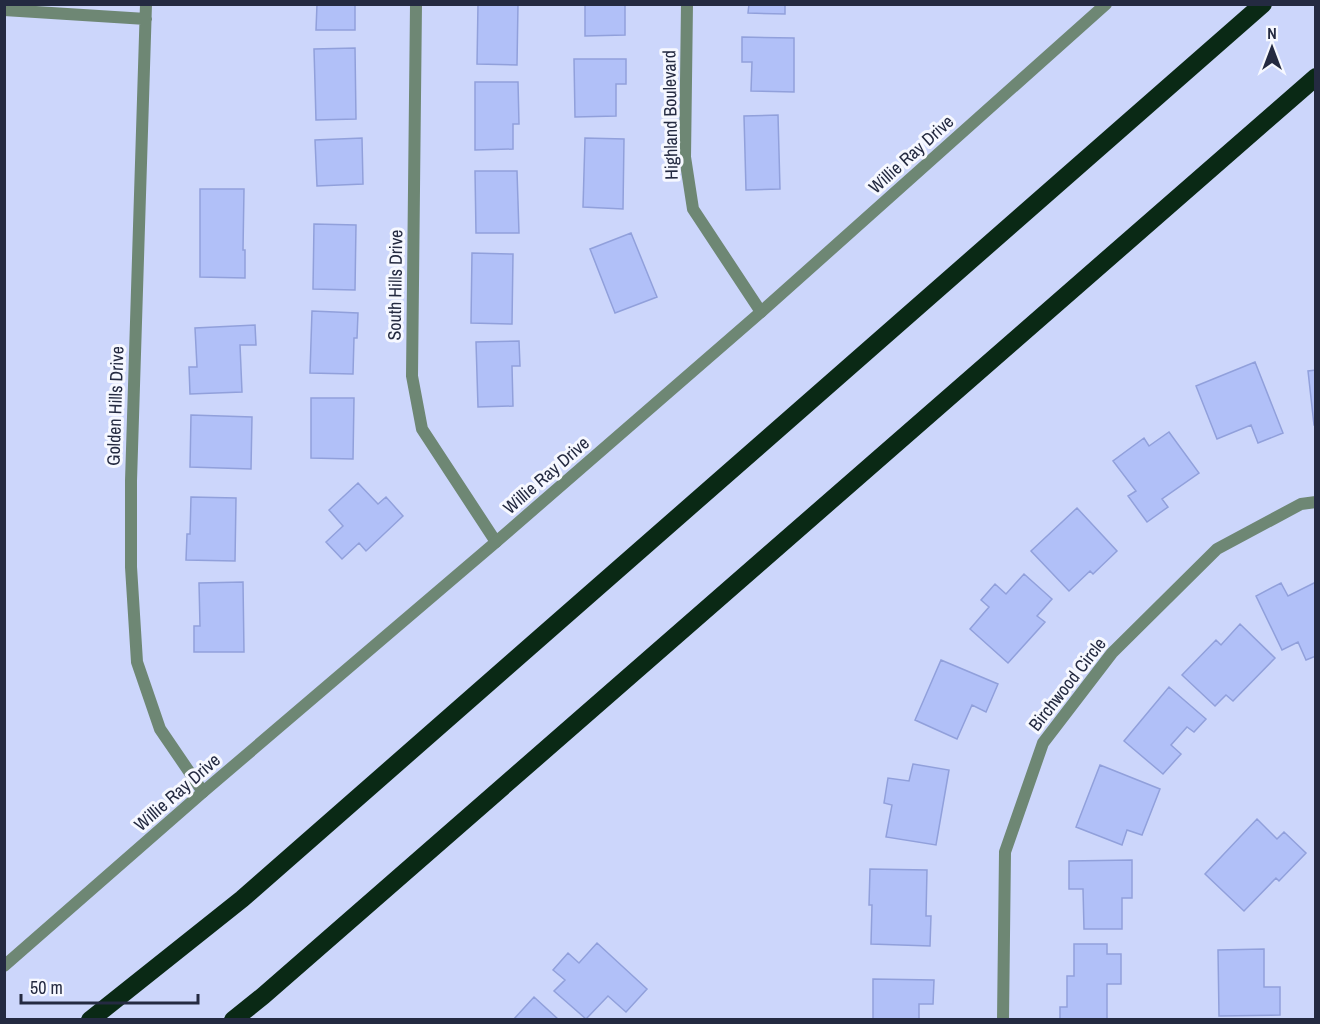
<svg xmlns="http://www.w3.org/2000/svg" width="1320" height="1024" viewBox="0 0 1320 1024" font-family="'Archivo Narrow',sans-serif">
<rect width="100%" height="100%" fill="#ccd6fb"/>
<path fill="#b1c0f8" stroke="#91a0db" stroke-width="1.5" d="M317,4H355V30H316Z
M478,4H518L517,65L477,64Z
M585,4H625V35L585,36Z
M749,4H785V14L748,13Z
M742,37L794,38V92L751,91L752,62H742Z
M355,48L356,119L316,120L314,49Z
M574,59H626V84H616V116L575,117Z
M475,82H518L519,124H513V149L475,150Z
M778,115L780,189L746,190L744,116Z
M362,138L363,184L317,186L315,140Z
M585,138L624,139L623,209L583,207Z
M475,171H517L519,233H476Z
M200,189H244L243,250H245V278L200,277Z
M314,224L356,225L355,290L313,289Z
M631,233L657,297L615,313L590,249Z
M472,253L513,254L512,324L471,323Z
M312,311L358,313L357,338H354L353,374L310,373Z
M255,325L256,345H240L242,392L190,394L189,367H197L195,328Z
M519,341L520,366H512L513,406L478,407L476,342Z
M1255,362L1283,433L1258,443L1251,425L1217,439L1196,386Z
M1316,370V425H1314L1308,371Z
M311,398H354L353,459L311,458Z
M191,415L252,417L251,469L190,467Z
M1169,432L1199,473L1162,499L1168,507L1147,522L1128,496L1136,491L1113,461L1144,438L1149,446Z
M358,483L378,504L386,497L403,516L366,551L359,543L342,559L326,542L343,526L329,510Z
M191,497L236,498L235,561L186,560L187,534H190Z
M1077,508L1117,551L1093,574L1090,571L1069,591L1031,551Z
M1024,574L1052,599L1037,616L1045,622L1008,663L970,629L989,607L981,600L995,584L1006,594Z
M243,582L244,652H194V626H200L199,583Z
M1316,582V656L1306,660L1298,642L1282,650L1256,596L1281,583L1288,596Z
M1240,624L1275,658L1233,701L1226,695L1215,706L1182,675L1216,640L1221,645Z
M941,660L998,684L986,712L972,705L957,739L915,720Z
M1169,687L1206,719L1194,732L1187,727L1171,745L1181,754L1163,774L1124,741Z
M913,764L949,770L936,845L886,837L892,805L884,803L888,778L909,781Z
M1100,765L1160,789L1142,835L1127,830L1122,845L1076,827Z
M1257,819L1277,839L1284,832L1306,853L1279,881L1276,878L1244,911L1205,874Z
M1132,860V898H1122V929H1084L1083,889H1069V861Z
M870,869L927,870L926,916H931L930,946L871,944L872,905H869Z
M597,943L647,989L626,1012L608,996L586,1019L554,991L565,980L553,970L568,953L579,963Z
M1074,944H1107V954H1121V984H1107V1020H1060V1007H1067V976H1074Z
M1264,949V987H1280V1015L1219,1016L1218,950Z
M873,979L934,980L933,1004H919V1020H873Z
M534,997L559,1020H513Z"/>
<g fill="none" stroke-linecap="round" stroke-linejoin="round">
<path stroke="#6e8774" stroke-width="12" d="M146,4L131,481V567L137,662L160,729L203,792
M416,4L412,376L422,429L496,542
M687,4L685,157L693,209L761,312
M4,10L146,19
M1003,1020L1005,852L1043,743L1112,653L1217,549L1301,504L1316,502"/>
<path stroke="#6e8774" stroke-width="12" d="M4,966L203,792L496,542L761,312L1106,4"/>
<path stroke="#0a2915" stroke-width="18" d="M90,1020L242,899L1263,4
M233,1020L263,996L1316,77"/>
</g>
<g text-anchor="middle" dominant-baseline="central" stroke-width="6" stroke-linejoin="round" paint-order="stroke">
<g font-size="18" fill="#242a41" stroke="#f6f8ff">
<text transform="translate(670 115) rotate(-91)">Highland Boulevard</text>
<text transform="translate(911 154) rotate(-42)">Willie Ray Drive</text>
<text transform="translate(395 285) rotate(-89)">South Hills Drive</text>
<text transform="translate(115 406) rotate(-88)">Golden Hills Drive</text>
<text transform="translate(546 475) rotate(-41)">Willie Ray Drive</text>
<text transform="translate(1067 684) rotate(-52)">Birchwood Circle</text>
<text transform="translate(177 792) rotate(-41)">Willie Ray Drive</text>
</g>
</g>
<rect width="1320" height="1024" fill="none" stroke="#242a41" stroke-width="12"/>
<g transform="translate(1272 48)" stroke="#f6f8ff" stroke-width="4.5" paint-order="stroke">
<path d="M0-4.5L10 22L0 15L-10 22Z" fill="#242a41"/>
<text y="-9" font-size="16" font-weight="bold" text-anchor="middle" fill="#242a41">N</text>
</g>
<path d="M21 994v9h177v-9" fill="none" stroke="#242a41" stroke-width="3"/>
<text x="30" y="994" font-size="18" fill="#242a41" stroke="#f6f8ff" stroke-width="4.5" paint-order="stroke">50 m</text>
</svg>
